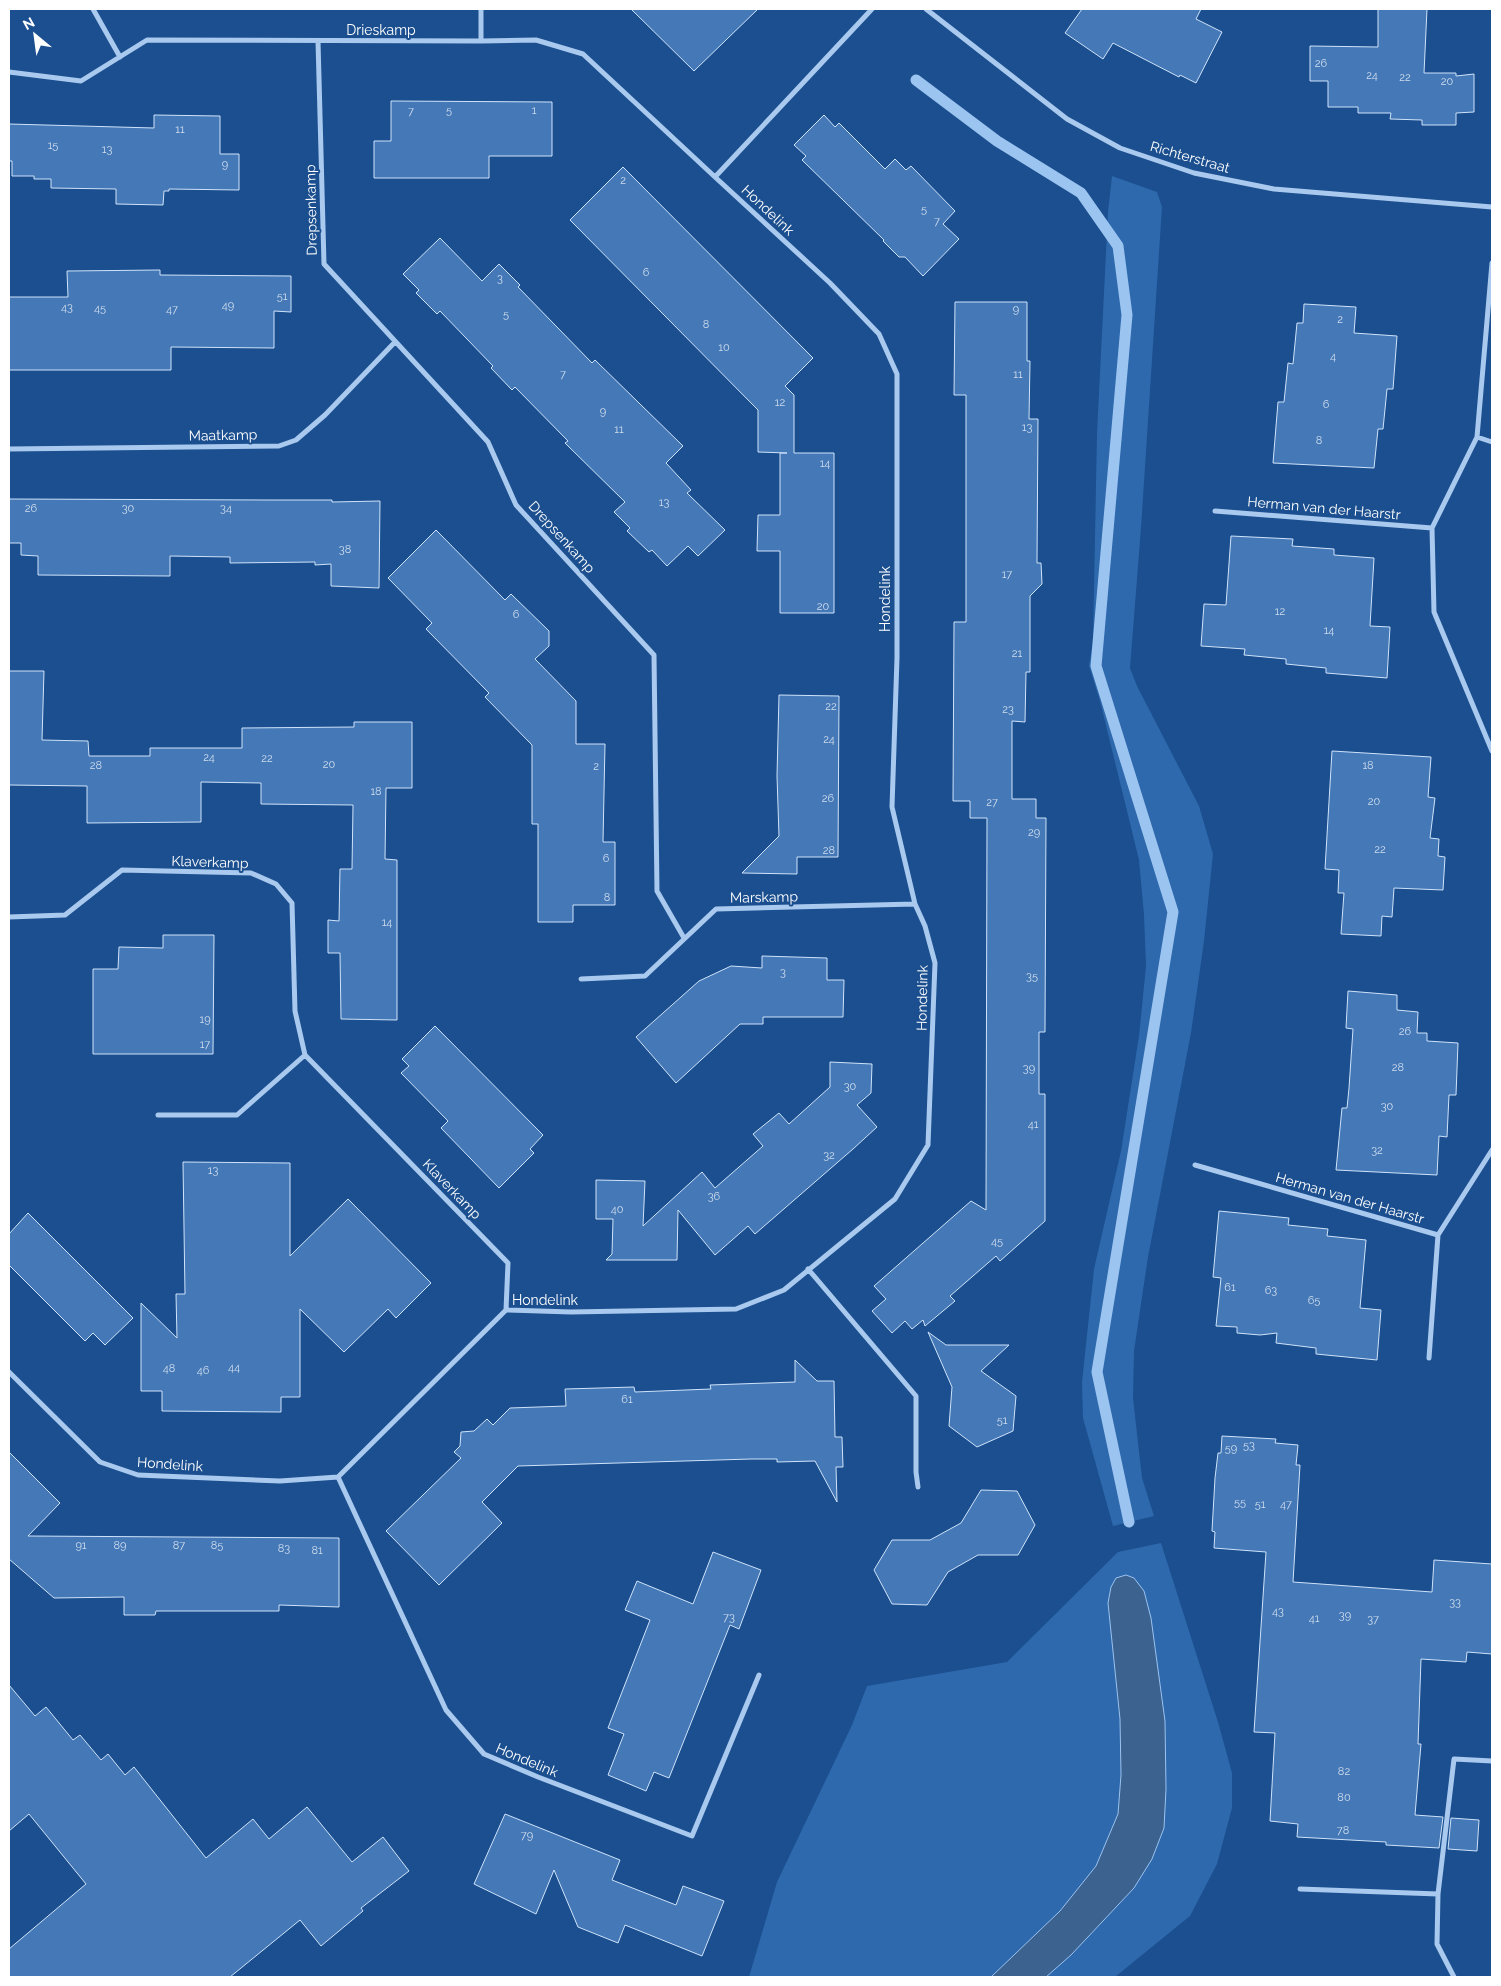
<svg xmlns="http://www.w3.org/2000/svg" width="1501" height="1986" viewBox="0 0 1501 1986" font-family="Raleway,sans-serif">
<rect width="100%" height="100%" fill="#1b4f8f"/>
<path fill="#2e69ad" d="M1112,176L1157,192L1162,207L1141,528L1130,668L1137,686L1199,806L1213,854L1204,941L1191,1033L1148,1257L1134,1351L1133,1398L1142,1478L1154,1516L1113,1526L1083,1418L1082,1382L1094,1269L1121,1151L1139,1036L1146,966L1144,915L1139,860L1100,701L1089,666L1093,641L1097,433L1108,212Z
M1161,1543L1218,1722L1232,1773V1808L1217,1864L1190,1916L1115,1977H1046L1071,1955L1134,1888L1166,1789L1165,1721L1151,1618L1144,1591L1108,1603L1120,1719L1121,1775L1118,1814L1096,1866L1060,1911L991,1977H749L777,1882L852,1725L867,1686L1007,1662L1118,1552Z"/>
<path fill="#3c6290" stroke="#9cc4f0" d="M1126,1575L1134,1578L1144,1591L1151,1618L1165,1721L1166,1789L1164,1828L1152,1859L1134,1888L1071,1955L1046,1977H991L1060,1911L1096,1866L1118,1814L1121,1775L1120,1719L1108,1603L1111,1587L1116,1578Z"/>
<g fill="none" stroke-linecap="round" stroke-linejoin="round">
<path stroke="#9cc4f0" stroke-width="11" d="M916,80L997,141L1081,193L1118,246L1127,315L1096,666L1173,912L1097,1372L1129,1522"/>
</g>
<path fill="#4478b7" stroke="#cfe3fa" d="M631,9H758L694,71Z
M1082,9H1201L1196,19L1222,32L1196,83L1180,75L1179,77L1113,43L1103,59L1065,33Z
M1378,9H1427L1424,73H1456V76L1474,74V112L1456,113V125H1422V120L1390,119L1391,113H1358V107H1328V81H1310V46L1378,47Z
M391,101L552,102V156H489V178H374V141H391Z
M154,115L220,116V154H239V190L169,189V191H164L163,205L116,204V189L51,188V179H34V176H12V161H9V124L154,128Z
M824,115L835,127L839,123L885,169L895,159L906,170L911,166L955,211L943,224L959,239L923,276L905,257H899L883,241L884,240L802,160L806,156L794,145Z
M623,167L813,358L785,386L794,395V453H834V613H780V551H757L758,515H780V453H787L758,452V410L570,220Z
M440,238L482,281L499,264L520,285L518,287L592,363L595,360L683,446L666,463L691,490L687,493L725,530L698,556L688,546L667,566L652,550L649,552L627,531L630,528L614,512L625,502L565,443L568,441L515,387L512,390L491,368L493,366L440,311L437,314L416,293L419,290L403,274Z
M160,270V275L291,276V312L274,311V348L171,347V370H9V297H68L67,271Z
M955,302H1027V361H1030L1029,419H1038L1037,563H1041L1042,584L1030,596V672H1026L1025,722L1012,721V799H1036V818H1046L1045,1032H1039V1094H1045V1221L1000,1261L996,1256L950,1296L955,1301L925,1326L923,1320L912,1329L905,1321L892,1333L872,1311L886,1299L874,1286L971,1201L986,1210L987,818H970V801H953L954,622H966V395H954Z
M1304,304L1356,307L1354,333L1397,336L1393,389H1387L1383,429H1378L1374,468L1273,463L1278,402H1284L1288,363L1293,364L1297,323H1303Z
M9,499L268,500H332V502L380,501L379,588L331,586V564L315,565V562L230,563V557L170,556V576L38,575V556L21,555V543H9Z
M436,530L505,600L511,594L549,631V646L535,659L576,701V744H605L603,842H615V905H573V922H538V824H532V745L485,697L489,693L426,629L432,623L388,578Z
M1231,536L1293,539L1292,546L1334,549V555L1374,558L1370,626L1390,627L1387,678L1326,673V668L1286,664V659L1244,655L1245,649L1201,646L1204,604L1226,605Z
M9,671H44L42,740L88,741L89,756H150V748H242V728L354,727V722H412V788H386L385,859L397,860V1020L341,1019L340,953H328V920L339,921L340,869H352L353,805L261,804V783L201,782V822L87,823V786L9,785Z
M779,695L839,696L838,857H797V874L742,873L779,836L777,776Z
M1332,751L1431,757L1428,797L1435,798L1430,838L1439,839L1438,856L1445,857L1443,890L1394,888L1392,917L1382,916L1381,936L1341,934L1344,893H1338L1339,870L1325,869Z
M163,935H214L213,1054H93V969H118L119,947L163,948Z
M762,956L827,958V980H844L843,1017H763V1024H740L676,1083L636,1037L699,981L731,966L762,968Z
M1348,991L1397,995V1010L1418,1012L1417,1033H1427V1041L1458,1043L1456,1095H1449L1447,1137L1439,1136L1437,1175L1336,1170L1342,1108H1347L1349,1088L1353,1029L1346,1028Z
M435,1026L543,1135L530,1149L534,1153L499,1188L441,1128L448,1121L401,1073L409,1066L402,1059Z
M830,1062L872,1064L871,1093L857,1105L877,1127L853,1149L755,1234L748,1226L715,1255L678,1210L677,1260H606L612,1254L613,1219H596V1180L645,1181L643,1226L702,1172L715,1188L763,1146L753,1134L779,1113L789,1124L830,1087Z
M183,1162L290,1163V1256L348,1199L431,1283L396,1318L388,1309L344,1352L300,1309V1397H281V1412L162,1411V1391H141V1303L177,1338L176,1294H185Z
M1219,1211L1289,1218L1288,1225L1328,1229L1327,1236L1366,1240L1360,1308L1381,1310L1377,1360L1316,1354V1348L1276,1343L1277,1333L1260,1335L1237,1333V1327L1216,1326L1221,1278L1213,1277Z
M28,1213L133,1318L105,1345L93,1333L85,1341L9,1265V1234Z
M928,1332L946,1345H1009L981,1371L1016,1396L1013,1431L977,1447L949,1426L952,1387Z
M795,1360L817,1381H834L835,1437H842L843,1467H836L837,1502L815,1461L777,1462V1459H751L518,1466L482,1502L502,1523L439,1585L386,1531L461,1458L454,1452L460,1446L461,1432L474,1431L487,1419L493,1425L510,1408L566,1406L565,1389L634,1387L635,1392L711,1389L710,1385L795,1382Z
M1222,1436L1276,1439L1275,1443L1298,1445L1296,1465H1300L1293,1582L1432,1592L1434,1560L1492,1564V1654L1467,1652L1466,1662L1421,1659L1418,1744H1421L1415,1815L1443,1817L1439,1848L1386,1845V1842L1297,1837L1298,1824L1270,1821L1275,1733L1254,1732L1266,1552L1214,1548L1215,1532L1212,1531L1215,1478L1218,1453H1221Z
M9,1452L60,1503L28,1536L339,1538V1607L279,1605V1611H156L155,1615H124V1597L54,1598L9,1559Z
M981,1490L1017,1491L1035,1525L1018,1555H978L948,1572L927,1605L892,1604L874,1570L892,1540H930L961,1523Z
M713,1552L761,1570L739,1629L730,1625L669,1778L654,1772L646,1791L608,1775L624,1734L608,1728L650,1620L625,1610L637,1581L693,1604Z
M9,1685L35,1716L46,1707L73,1740L80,1735L101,1760L108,1754L125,1775L134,1767L206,1858L253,1819L269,1839L307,1807L352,1862L383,1837L409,1871L361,1908L363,1911L321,1946L300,1920L230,1977H9V1949L86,1884L29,1814L9,1831Z
M505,1814L620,1860L612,1880L676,1905L683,1886L724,1901L702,1956L625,1925L618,1943L578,1927L554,1870L536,1914L474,1884Z
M1451,1818L1479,1820L1477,1851L1448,1849Z"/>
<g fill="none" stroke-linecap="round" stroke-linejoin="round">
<path stroke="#a9c9ee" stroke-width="5" d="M93,9L120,57
M481,9V41
M926,9L1067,119L1120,148L1194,173L1274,189L1492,207
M318,41L324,264L488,442L516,505L654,655L657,891L684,938
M9,72L81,81L147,40L481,41L536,40L583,54L715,177
M1492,263L1477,437L1432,528L1434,612L1492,751
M1477,437L1492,442
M9,449L279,446L296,440L325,415L395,342
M1215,511L1432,528
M9,917L65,915L122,870L251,873L276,884L292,903L295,1011L305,1055L508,1263L506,1310
M581,979L645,976L716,909L915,904
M158,1115H237L305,1055
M1195,1165L1438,1235L1429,1358
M1438,1235L1492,1150
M808,1269L916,1396V1472L918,1487
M9,1372L100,1462L138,1475L280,1481L338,1477L506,1310L571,1312L736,1309L784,1290L895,1199L928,1145L935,963L925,926L915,904L892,807L897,658V374L879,334L830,283L715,177L872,9
M338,1477L446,1710L484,1754L538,1777L692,1836L759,1675
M1300,1889L1438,1894
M1454,1977L1437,1944L1438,1894L1454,1759L1492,1761"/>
</g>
<g text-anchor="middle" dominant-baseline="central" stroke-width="4" stroke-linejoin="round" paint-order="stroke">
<g font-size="11" fill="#d0dded">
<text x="1321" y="63">26</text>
<text x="1372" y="75">24</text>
<text x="1405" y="77">22</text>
<text x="1447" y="81">20</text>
<text x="449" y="110">5</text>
<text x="534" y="110">1</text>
<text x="411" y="111">7</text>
<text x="180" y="129">11</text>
<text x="53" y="145">15</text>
<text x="107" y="149">13</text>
<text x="225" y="164">9</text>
<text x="623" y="180">2</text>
<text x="924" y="209">5</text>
<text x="937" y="221">7</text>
<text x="646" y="272">6</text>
<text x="500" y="278">3</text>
<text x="282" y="296">51</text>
<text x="228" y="305">49</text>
<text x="67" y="307">43</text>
<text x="100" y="308">45</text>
<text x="172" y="309">47</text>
<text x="1016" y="309">9</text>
<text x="506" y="314">5</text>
<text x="1340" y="319">2</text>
<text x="706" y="324">8</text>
<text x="724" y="347">10</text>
<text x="1333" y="356">4</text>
<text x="563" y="374">7</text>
<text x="1018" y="374">11</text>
<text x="780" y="402">12</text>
<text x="1326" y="404">6</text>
<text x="603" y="411">9</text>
<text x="1027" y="427">13</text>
<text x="619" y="429">11</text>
<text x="1319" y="440">8</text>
<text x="825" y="463">14</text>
<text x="664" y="502">13</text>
<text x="31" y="508">26</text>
<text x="128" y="508">30</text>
<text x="226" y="508">34</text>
<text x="345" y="549">38</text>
<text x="1007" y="574">17</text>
<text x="823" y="606">20</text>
<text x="1280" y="611">12</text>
<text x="516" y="614">6</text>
<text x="1329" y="630">14</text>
<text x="1017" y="653">21</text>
<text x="831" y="706">22</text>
<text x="1008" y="709">23</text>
<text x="829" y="739">24</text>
<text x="209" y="757">24</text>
<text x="267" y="758">22</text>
<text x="329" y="764">20</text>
<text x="96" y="765">28</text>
<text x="1368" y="765">18</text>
<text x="596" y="766">2</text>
<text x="376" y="791">18</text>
<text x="828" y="798">26</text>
<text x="1374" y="801">20</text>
<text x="992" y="802">27</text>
<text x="1034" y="832">29</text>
<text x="1380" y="849">22</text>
<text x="829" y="850">28</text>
<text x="606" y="858">6</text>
<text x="607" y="897">8</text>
<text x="387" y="922">14</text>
<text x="783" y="972">3</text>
<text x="1032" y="976">35</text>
<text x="205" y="1019">19</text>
<text x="1405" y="1031">26</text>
<text x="205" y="1044">17</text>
<text x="1398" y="1067">28</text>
<text x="1029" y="1068">39</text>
<text x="850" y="1086">30</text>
<text x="1387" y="1106">30</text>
<text x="1033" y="1124">41</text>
<text x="1377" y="1150">32</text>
<text x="829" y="1155">32</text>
<text x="213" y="1170">13</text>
<text x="714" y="1196">36</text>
<text x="617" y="1209">40</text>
<text x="997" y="1241">45</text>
<text x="1230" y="1287">61</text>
<text x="1271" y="1290">63</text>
<text x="1314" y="1300">65</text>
<text x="234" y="1367">44</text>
<text x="169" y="1368">48</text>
<text x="203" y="1370">46</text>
<text x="627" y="1399">61</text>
<text x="1002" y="1420">51</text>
<text x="1249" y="1445">53</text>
<text x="1231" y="1448">59</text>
<text x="1240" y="1502">55</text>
<text x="1260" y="1504">51</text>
<text x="1286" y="1504">47</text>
<text x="81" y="1545">91</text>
<text x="120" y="1545">89</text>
<text x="179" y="1545">87</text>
<text x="217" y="1545">85</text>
<text x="284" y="1548">83</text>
<text x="317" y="1550">81</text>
<text x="1455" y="1602">33</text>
<text x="1278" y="1611">43</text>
<text x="1345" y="1615">39</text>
<text x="729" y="1617">73</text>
<text x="1314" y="1618">41</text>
<text x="1373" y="1619">37</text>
<text x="1344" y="1771">82</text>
<text x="1344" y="1797">80</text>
<text x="1343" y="1830">78</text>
<text x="527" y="1835">79</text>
</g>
<g font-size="14" fill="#fff" stroke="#1b4f8f">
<text x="381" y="30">Drieskamp</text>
<text transform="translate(1190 157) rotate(16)">Richterstraat</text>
<text transform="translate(311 210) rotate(-91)">Drepsenkamp</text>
<text transform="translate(768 210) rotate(43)">Hondelink</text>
<text transform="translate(223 435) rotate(-1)">Maatkamp</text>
<text transform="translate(1324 508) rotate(5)">Herman van der Haarstr</text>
<text transform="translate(562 537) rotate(48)">Drepsenkamp</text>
<text transform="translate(885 599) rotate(-90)">Hondelink</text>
<text transform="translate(210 862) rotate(2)">Klaverkamp</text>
<text transform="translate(764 897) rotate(-1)">Marskamp</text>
<text transform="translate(922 998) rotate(-89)">Hondelink</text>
<text transform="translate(452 1189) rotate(46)">Klaverkamp</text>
<text transform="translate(1350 1198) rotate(16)">Herman van der Haarstr</text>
<text x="545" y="1300">Hondelink</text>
<text transform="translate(170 1464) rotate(4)">Hondelink</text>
<text transform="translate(527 1760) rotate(23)">Hondelink</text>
</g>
</g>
<rect width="1501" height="1986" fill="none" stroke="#ffffff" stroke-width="20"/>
<g transform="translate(35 35) rotate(331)" stroke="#1b4f8f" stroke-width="4" paint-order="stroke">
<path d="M0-4L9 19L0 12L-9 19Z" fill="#ffffff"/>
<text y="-8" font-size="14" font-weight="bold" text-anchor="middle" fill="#ffffff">N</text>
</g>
</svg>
